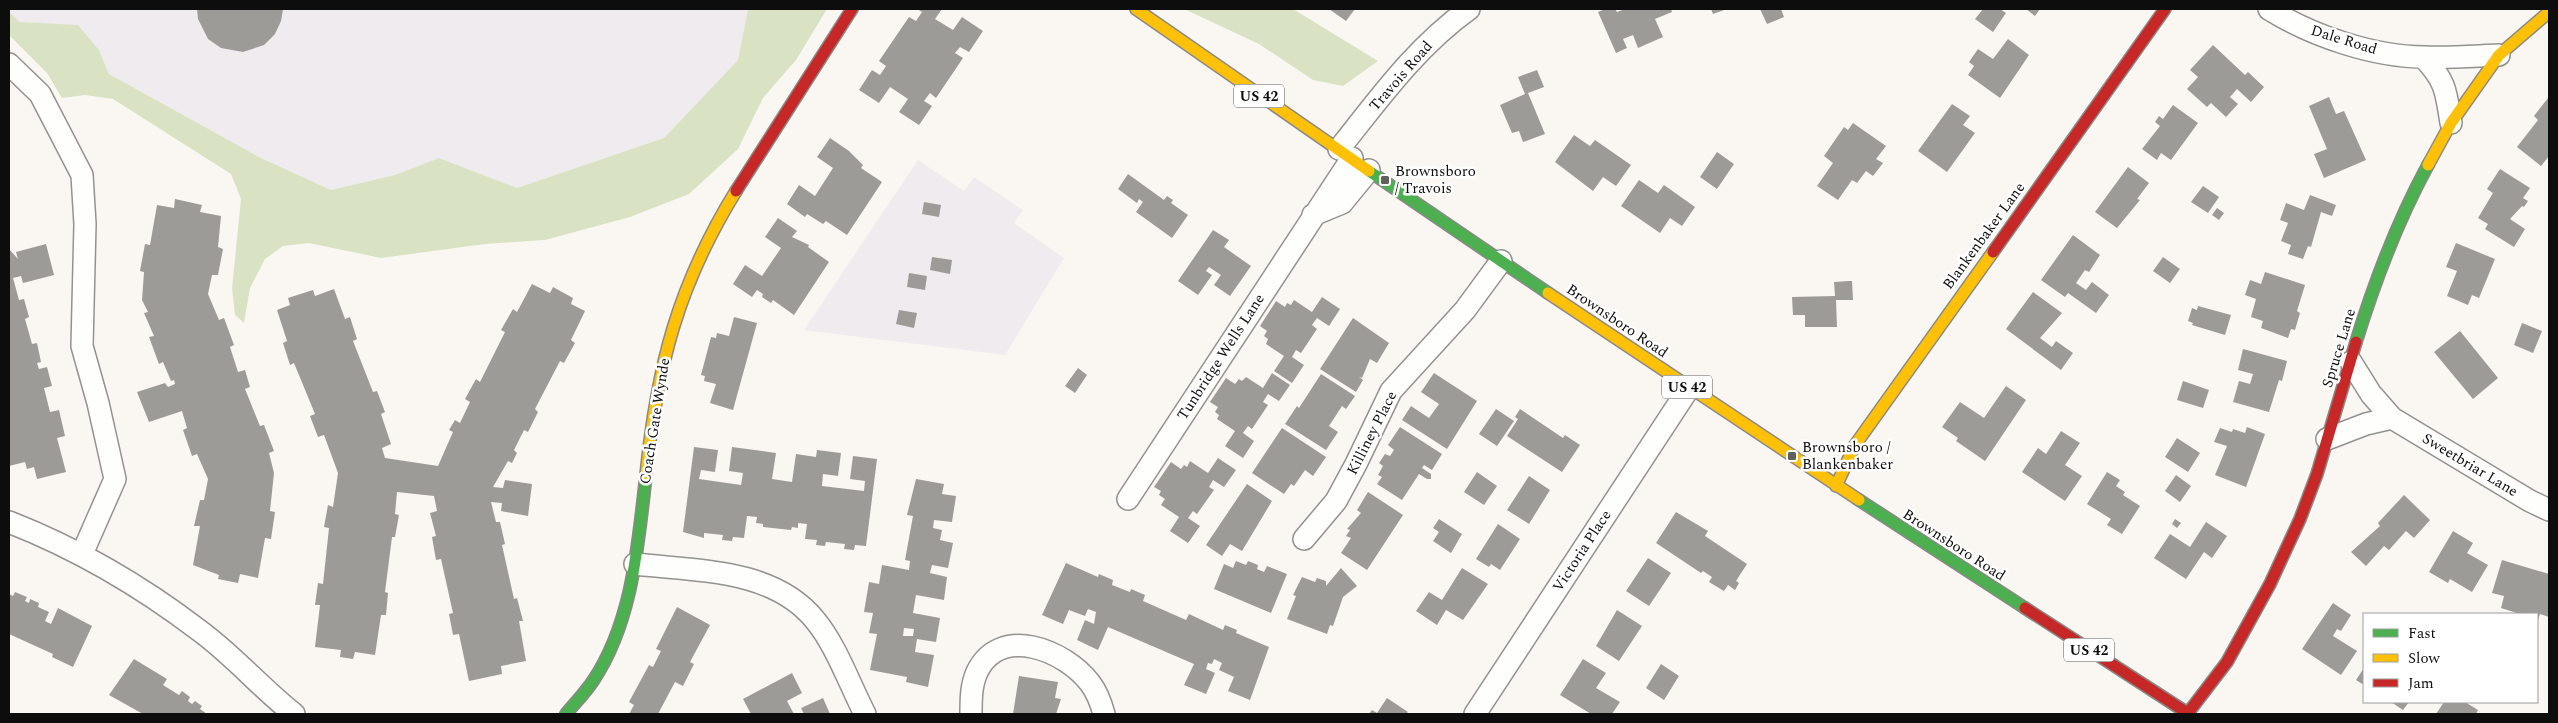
<svg xmlns="http://www.w3.org/2000/svg" width="2558" height="723" viewBox="0 0 2558 723" font-family="Spectral,serif">
<rect width="100%" height="100%" fill="#faf7f2"/>
<path fill="#f0ebee" d="M9,9H748L738,60L664,138L517,188L439,158L395,175L331,190L261,158L109,74L99,50L78,26L20,22L9,12Z
M918,160L964,191L974,177L1023,210L1014,223L1064,258L1005,355L804,330Z"/>
<path fill="#d9e3c4" d="M748,9H827L796,60L763,98L738,149L689,194L630,217L545,240L485,244L381,258L309,243L283,246L265,259L250,288L244,323L235,315L232,288L241,199L231,174L113,99L85,95L62,98L47,73L9,35V12L20,22L78,25L99,50L109,74L261,158L331,190L395,175L439,158L517,188L664,138L738,60Z
M1184,9H1293L1378,61L1343,86L1313,80L1259,44Z"/>
<path fill="#9d9b98" fill-rule="evenodd" d="M197,9H283L281,21L275,34L264,45L243,52L221,48L208,39L198,19Z
M917,9H942L935,19L953,30L962,17L983,31L969,52L960,47L955,53L963,58L936,98L930,93L924,101L932,106L919,125L899,112L908,99L890,87L879,103L859,90L872,70L880,75L886,66L879,61L909,17L916,21L922,12Z
M1329,9H1355L1346,21Z
M1605,9H1615L1617,12L1625,9H1671L1672,12L1655,19L1663,37L1638,48L1633,35L1623,39L1627,48L1616,53L1598,12Z
M1711,9H1727L1713,14Z
M1760,9H1781L1784,17L1767,24Z
M1983,9H2000L2006,13L1993,32L1975,19Z
M2026,9H2040L2035,16Z
M2008,39L2029,55L2000,98L1968,75L1974,66L1969,62L1978,49L1993,59Z
M2213,45L2245,75L2248,72L2264,87L2251,102L2237,89L2230,97L2238,104L2226,117L2211,103L2207,107L2187,89L2198,77L2190,70Z
M1537,70L1544,87L1528,93L1545,134L1523,142L1519,131L1512,133L1500,105L1525,94L1518,77Z
M2329,97L2336,114L2344,111L2366,160L2324,178L2314,154L2327,149L2309,106Z
M2548,98L2549,156L2541,166L2517,147L2538,120L2534,116Z
M1952,104L1970,116L1963,125L1975,133L1947,172L1918,151Z
M2173,105L2198,123L2171,160L2161,153L2157,160L2142,149L2160,126L2155,122L2159,116L2163,119Z
M1853,123L1886,146L1876,159L1883,163L1873,176L1866,171L1857,183L1852,180L1838,200L1817,186L1833,163L1824,156L1844,127L1848,130Z
M1574,135L1590,146L1595,140L1631,165L1616,186L1603,177L1593,191L1555,162Z
M830,138L849,151L863,165L861,168L882,182L847,235L826,221L823,224L807,214L805,217L787,204L799,185L815,196L833,168L817,157Z
M1717,152L1734,164L1717,189L1700,177Z
M2128,167L2149,183L2137,199L2140,200L2117,228L2095,212Z
M2500,169L2530,188L2523,198L2528,201L2524,207L2522,206L2510,219L2525,229L2514,247L2485,229L2488,224L2478,218L2493,193L2487,189Z
M1128,174L1164,200L1167,196L1173,200L1171,203L1188,215L1172,238L1136,212L1143,202L1139,199L1137,203L1118,189Z
M1639,180L1658,193L1664,185L1695,207L1682,226L1670,218L1660,233L1621,206Z
M2203,186L2219,197L2208,213L2191,202Z
M2310,195L2336,205L2332,216L2321,212L2311,247L2308,246L2303,259L2288,254L2291,245L2281,241L2288,223L2280,220L2286,203L2304,210Z
M175,199L202,205L200,212L221,216L218,247L223,249L218,275H212L208,294L219,320L224,318L234,345L230,347L238,372L245,370L250,387L245,389L260,426L264,425L274,451L269,453L274,473L270,511L275,512L271,539L265,538L258,578L240,574L238,583L218,579L219,575L193,565L200,526H194L200,500H204L208,479L197,454L192,456L183,430L187,428L182,411L149,422L137,392L165,383L168,387L175,384L174,380L171,381L163,362L159,364L149,337L154,336L144,313L148,312L142,300L144,272L140,271L145,244L150,245L157,205L174,208Z
M924,202L941,205L939,217L922,214Z
M2217,208L2224,213L2219,220L2212,215Z
M778,218L797,231L792,237L809,245L808,247L829,262L794,315L773,300L771,303L762,297L763,294L757,290L752,297L733,284L745,265L762,276L781,248L765,237Z
M1213,230L1229,240L1224,247L1251,266L1230,296L1214,285L1221,275L1209,267L1206,271L1212,275L1198,295L1178,281Z
M2073,235L2100,255L2089,272L2085,270L2076,283L2086,290L2092,282L2109,295L2096,313L2068,293L2065,297L2041,280Z
M2456,243L2495,259L2479,298L2472,295L2468,305L2447,296L2457,271L2446,267Z
M46,244L54,275L23,283L21,276L13,278L19,300L24,299L29,317L25,319L32,344L37,343L41,362L37,363L39,369L47,367L52,386L44,388L50,412L59,410L65,436L57,438L66,472L37,479L34,467L27,469L25,462L9,466V249L18,259L16,252Z
M932,257L952,260L950,274L930,270Z
M2163,257L2180,269L2170,283L2153,271Z
M2265,272L2305,285L2297,311L2300,313L2295,330L2291,329L2288,338L2261,328L2263,321L2251,317L2256,299L2245,295L2250,280L2261,284Z
M909,273L927,276L925,290L907,287Z
M1849,281H1852L1853,300H1836L1837,327H1805V315H1793L1792,297L1835,296L1834,282Z
M532,284L550,293L553,287L573,298L571,304L585,311L571,340L575,343L564,363L560,361L535,409L538,412L528,432L524,430L514,450L517,453L512,463L508,461L493,487L503,488L505,480L532,484L528,516L501,511L502,503L491,502L496,522H500L505,544L502,545L514,599L517,598L523,621H519L526,661L501,666L502,674L469,681L459,634L453,635L449,614L453,613L441,559L436,560L432,537L436,536L430,513L437,511L434,496L397,492L395,514L399,515L395,537H392L385,592L388,593L386,615H381L375,655L355,652L353,659L340,657L341,650L315,647L320,605H315L318,583L323,584L329,528L324,527L328,505L333,507L338,473L324,435L318,437L310,416L315,414L294,363L290,365L283,343L287,341L277,310L290,305L288,298L313,290L315,296L334,289L345,319L350,317L357,339L353,341L373,392L377,391L385,412L381,414L391,444L382,448L385,458L438,466L453,432L449,430L455,420L460,423L470,402L465,399L476,379L480,382L505,332L501,330L513,309L517,312Z
M2033,292L2062,313L2040,338L2052,347L2056,341L2073,353L2061,370L2006,329Z
M1322,297L1340,309L1329,326L1317,318L1312,325L1317,329L1301,353L1296,350L1292,357L1304,365L1292,383L1274,371L1284,356L1266,344L1268,339L1264,336L1267,331L1260,326L1276,301L1285,307L1287,303L1291,305L1294,300L1312,312Z
M2198,306L2231,315L2225,335L2192,325L2193,323L2188,321L2192,308L2197,310Z
M899,310L917,313L914,328L896,324Z
M734,317L757,323L733,410L710,403L716,384L704,381L705,376L701,375L711,337L716,338L717,333L729,336Z
M1353,318L1389,343L1377,363L1370,359L1362,378L1359,377L1363,380L1356,392L1320,369Z
M2522,323L2542,331L2533,353L2514,345Z
M2460,331L2498,378L2473,399L2434,352Z
M2243,349L2287,361L2282,381L2279,380L2269,412L2233,402L2239,381L2250,384L2253,374L2238,370Z
M1078,368L1087,375L1075,393L1065,386Z
M1272,373L1290,385L1279,401L1268,394L1263,402L1268,405L1252,429L1248,426L1243,433L1254,441L1243,458L1225,446L1235,431L1217,419L1219,415L1215,412L1218,407L1210,402L1226,378L1235,384L1239,379L1242,381L1246,377L1263,388Z
M1434,373L1477,401L1447,449L1402,420L1411,406L1429,418L1439,404L1421,392Z
M1321,374L1355,396L1346,409L1342,406L1329,426L1338,432L1326,450L1285,424L1297,406L1299,408Z
M2183,381L2209,390L2203,408L2177,400Z
M2006,386L2026,400L1985,461L1956,441L1958,438L1942,427L1960,402L1984,418Z
M1496,409L1514,421L1497,446L1479,434Z
M1520,409L1563,438L1565,435L1580,445L1562,472L1507,436L1518,419L1515,417Z
M1400,427L1442,454L1432,470L1424,465L1422,468L1431,474V479H1427L1419,474L1402,500L1377,484L1382,477L1378,475L1383,466L1379,463L1385,454L1390,456L1394,450L1388,445Z
M2247,427L2265,434L2246,487L2215,475L2227,446L2214,442L2220,428L2232,432L2233,429L2245,433Z
M1282,428L1326,457L1313,476L1305,470L1294,486L1291,484L1284,494L1252,473Z
M2061,431L2080,443L2065,465L2082,476L2065,501L2022,472L2038,448L2046,454Z
M2177,438L2200,453L2188,472L2165,457Z
M694,447L718,450L715,472L701,470L699,479L741,485L743,473L729,471L732,447L776,453L772,479L792,482L796,454L816,457L817,450L841,453L838,476L823,474L822,486L864,491L865,481L850,479L853,456L877,459L866,546L855,545L854,550L844,549L845,544L826,542L825,546L816,545L817,540L805,539L807,524L798,523V528L792,527L791,530L763,527V524L756,523L757,517L747,516L744,538L733,537L732,541L722,540L723,535L704,533V538L683,532Z
M1218,458L1236,470L1224,487L1213,480L1209,487L1214,490L1197,514L1193,511L1188,518L1200,526L1188,543L1170,531L1179,517L1161,505L1165,499L1159,495L1161,491L1154,487L1171,462L1181,469L1184,465L1187,467L1190,461L1208,473Z
M1477,472L1497,486L1484,505L1464,492Z
M2107,472L2120,480L2116,486L2125,492L2123,495L2140,506L2122,534L2107,525L2111,519L2087,504Z
M2176,475L2191,486L2180,502L2165,491Z
M1529,476L1550,490L1529,524L1507,510Z
M916,479L944,484L942,494L956,496L952,522L934,520L933,528L942,530L940,540L953,543L948,568L932,565L930,573L947,577L944,600L916,595L913,613L940,618L936,642L917,639L915,652L934,655L928,687L906,682L907,677L870,670L877,634L869,633L873,613L864,612L869,582L879,584L882,565L909,570L910,561L905,560L913,516L907,515ZM904,628L914,629L913,636H903Z
M1247,484L1272,501L1242,551L1230,544L1222,556L1206,545Z
M1368,492L1403,515L1367,570L1341,553L1351,538L1346,536L1350,530L1347,529L1361,513L1357,510Z
M2404,495L2430,520L2414,538L2406,531L2389,550L2384,546L2366,566L2351,552L2380,526L2378,523Z
M1676,512L1708,531L1705,536L1747,564L1736,581L1739,583L1735,590L1728,585L1724,591L1709,582L1712,577L1703,571L1701,573L1656,543Z
M1439,519L1462,534L1451,553L1433,541L1439,532L1433,528Z
M2175,519L2181,523L2177,528L2172,524Z
M2206,522L2227,536L2212,558L2204,552L2186,579L2154,558L2170,534L2190,547Z
M1498,524L1520,539L1500,570L1491,564L1489,567L1476,559Z
M2453,531L2473,543L2467,553L2488,565L2472,592L2450,579L2448,583L2429,572Z
M1648,558L1671,573L1649,606L1626,591Z
M2502,560L2549,574V617L2540,614L2538,620L2537,614H2520L2501,608L2504,596L2492,593Z
M1236,561L1246,565L1248,561L1258,565L1257,569L1264,572L1267,566L1287,574L1271,613L1214,589L1224,564L1233,568Z
M1066,563L1098,577L1099,574L1113,580L1112,585L1130,592L1131,589L1145,595L1143,601L1186,620L1189,614L1223,630L1225,625L1237,630L1236,633L1269,647L1250,700L1228,691L1234,677L1219,670L1222,663L1214,659L1212,664L1208,663L1206,669L1215,673L1206,694L1184,685L1194,664L1108,627L1098,650L1077,640L1085,620L1094,624L1096,612L1088,609L1085,616L1069,610L1063,624L1042,615Z
M1341,568L1357,586L1343,597L1333,626L1330,625L1327,634L1287,619L1296,596L1293,595L1302,577L1315,582L1317,578L1326,581V586Z
M1462,568L1488,584L1463,620L1446,610L1437,625L1416,611L1429,592L1442,600Z
M15,592L27,597L25,601L29,603L30,599L39,603L38,607L49,612L45,621L51,624L58,608L92,626L73,667L52,657L53,654L9,634V594L13,596Z
M2333,603L2351,615L2341,631L2337,629L2333,636L2357,651L2341,675L2302,649Z
M677,607L710,625L690,662L694,664L683,686L675,682L658,714H629L634,705L629,702L649,665L653,667L661,651L656,649Z
M1617,610L1642,626L1619,661L1596,646Z
M134,659L167,679L163,685L179,695L182,691L190,697L188,701L192,704L195,701L202,706L200,709L207,714H143L109,695Z
M1583,659L1606,673L1596,688L1620,702L1612,714H1591L1560,695Z
M1661,664L1679,676L1664,700L1646,688Z
M2364,668V685L2356,680Z
M792,673L802,693L787,701L794,714H751L743,699Z
M1019,676L1058,682L1055,698L1061,699L1056,714H1013Z
M823,698L830,714H804L801,708Z
M1387,698L1408,712L1406,714H1369L1372,710L1377,713Z
M2391,702H2409L2403,710Z
M2444,702H2465L2478,710L2476,714H2436Z"/>
<g fill="none" stroke-linecap="round" stroke-linejoin="round">
<defs>
<path id="street" d="M2269,9C2312,36 2374,57 2425,57C2450,58 2474,56 2499,55
M2423,57C2446,81 2446,91 2451,123
M9,64L40,94L82,175L85,224L82,346L98,403L115,479L82,554
M1339,149C1379,99 1416,47 1469,9
M1313,215L1342,203L1369,170
M2351,362L2371,394L2392,418L2530,501L2549,510
M2327,439L2366,424L2392,418
M1128,499L1352,158
M9,522C78,549 141,586 200,631C234,656 261,688 294,714
M1304,539L1336,501L1356,464L1391,391L1465,310L1501,261
M635,564C695,571 773,568 815,620C836,645 850,685 865,714
M971,714C971,700 971,685 977,672C1000,624 1065,650 1090,683C1097,692 1101,703 1104,714
M1475,714L1689,388"/>
<path id="fast" d="M1369,171L1548,293
M2356,342C2375,280 2397,222 2428,165
M1859,500L2025,608
M566,714C575,703 585,693 593,681C633,621 638,544 646,475"/>
<path id="slow" d="M1136,9L1369,171
M2428,165L2451,123L2499,55L2549,12
M1548,293L1859,500
M646,475C657,366 678,285 736,191
M1836,486L1855,445L1993,252"/>
<path id="jam" d="M736,191L852,9
M1993,252L2165,9
M2025,608L2189,714
M2188,713L2227,662L2270,584L2300,519L2317,474L2356,342"/>
</defs>
<use href="#street" stroke="#949290" stroke-width="24"/>
<use href="#fast" stroke="#8a8987" stroke-width="14"/>
<use href="#slow" stroke="#8a8987" stroke-width="14"/>
<use href="#jam" stroke="#8a8987" stroke-width="14"/>
<use href="#street" stroke="#fefefd" stroke-width="21"/>
<use href="#fast" stroke="#4caf50" stroke-width="11"/>
<use href="#slow" stroke="#ffc107" stroke-width="11"/>
<use href="#jam" stroke="#c62828" stroke-width="11"/>
</g>
<g fill="#605f5d" stroke="#fff" stroke-width="2">
<rect x="1380" y="175" width="10" height="10" rx="2.5"/>
<rect x="1787" y="451" width="10" height="10" rx="2.5"/>
</g>
<g text-anchor="middle" dominant-baseline="central" stroke-width="5" stroke-linejoin="round" paint-order="stroke">
<g fill="#fff" stroke="#565656" stroke-width="1">
<rect x="1234" y="84.5" width="50" height="23" rx="4"/>
<rect x="1662" y="375.5" width="50" height="23" rx="4"/>
<rect x="2064" y="638.5" width="50" height="23" rx="4"/>
</g>
<g font-size="14" font-weight="bold" fill="#0d0d0d">
<text x="1259" y="96">US 42</text>
<text x="1687" y="387">US 42</text>
<text x="2089" y="650">US 42</text>
</g>
<g font-size="15" fill="#0d0d0d" stroke="#fff">
<text transform="translate(2344 40) rotate(17)">Dale Road</text>
<text transform="translate(1401 76) rotate(-49)">Travois Road</text>
<text transform="translate(1984 236) rotate(-54)">Blankenbaker Lane</text>
<text transform="translate(1617 321) rotate(34)">Brownsboro Road</text>
<text transform="translate(2339 348) rotate(-73)">Spruce Lane</text>
<text transform="translate(1221 357) rotate(-57)">Tunbridge Wells Lane</text>
<text transform="translate(655 421) rotate(-81)">Coach Gate Wynde</text>
<text transform="translate(1372 433) rotate(-63)">Killiney Place</text>
<text transform="translate(2470 465) rotate(31)">Sweetbriar Lane</text>
<text transform="translate(1954 545) rotate(33)">Brownsboro Road</text>
<text transform="translate(1582 551) rotate(-57)">Victoria Place</text>
</g>
<g font-size="15" fill="#0d0d0d" stroke="#fff" text-anchor="start">
<text x="1395" y="171">Brownsboro<tspan x="1395" dy="17">/ Travois</tspan></text>
<text x="1802" y="447">Brownsboro /<tspan x="1802" dy="17">Blankenbaker</tspan></text>
</g>
</g>
<rect width="2558" height="723" fill="none" stroke="#0d0d0d" stroke-width="20"/>
<rect x="2363" y="613" width="175" height="90" fill="#ffffff" stroke="#9e9e9e"/>
<rect x="2373" y="629" width="25" height="8" fill="#4caf50" stroke="#9e9e9e"/>
<text x="2408" y="638" font-size="15" fill="#0d0d0d">Fast</text>
<rect x="2373" y="654" width="25" height="8" fill="#ffc107" stroke="#9e9e9e"/>
<text x="2408" y="663" font-size="15" fill="#0d0d0d">Slow</text>
<rect x="2373" y="679" width="25" height="8" fill="#c62828" stroke="#9e9e9e"/>
<text x="2408" y="688" font-size="15" fill="#0d0d0d">Jam</text>
</svg>
